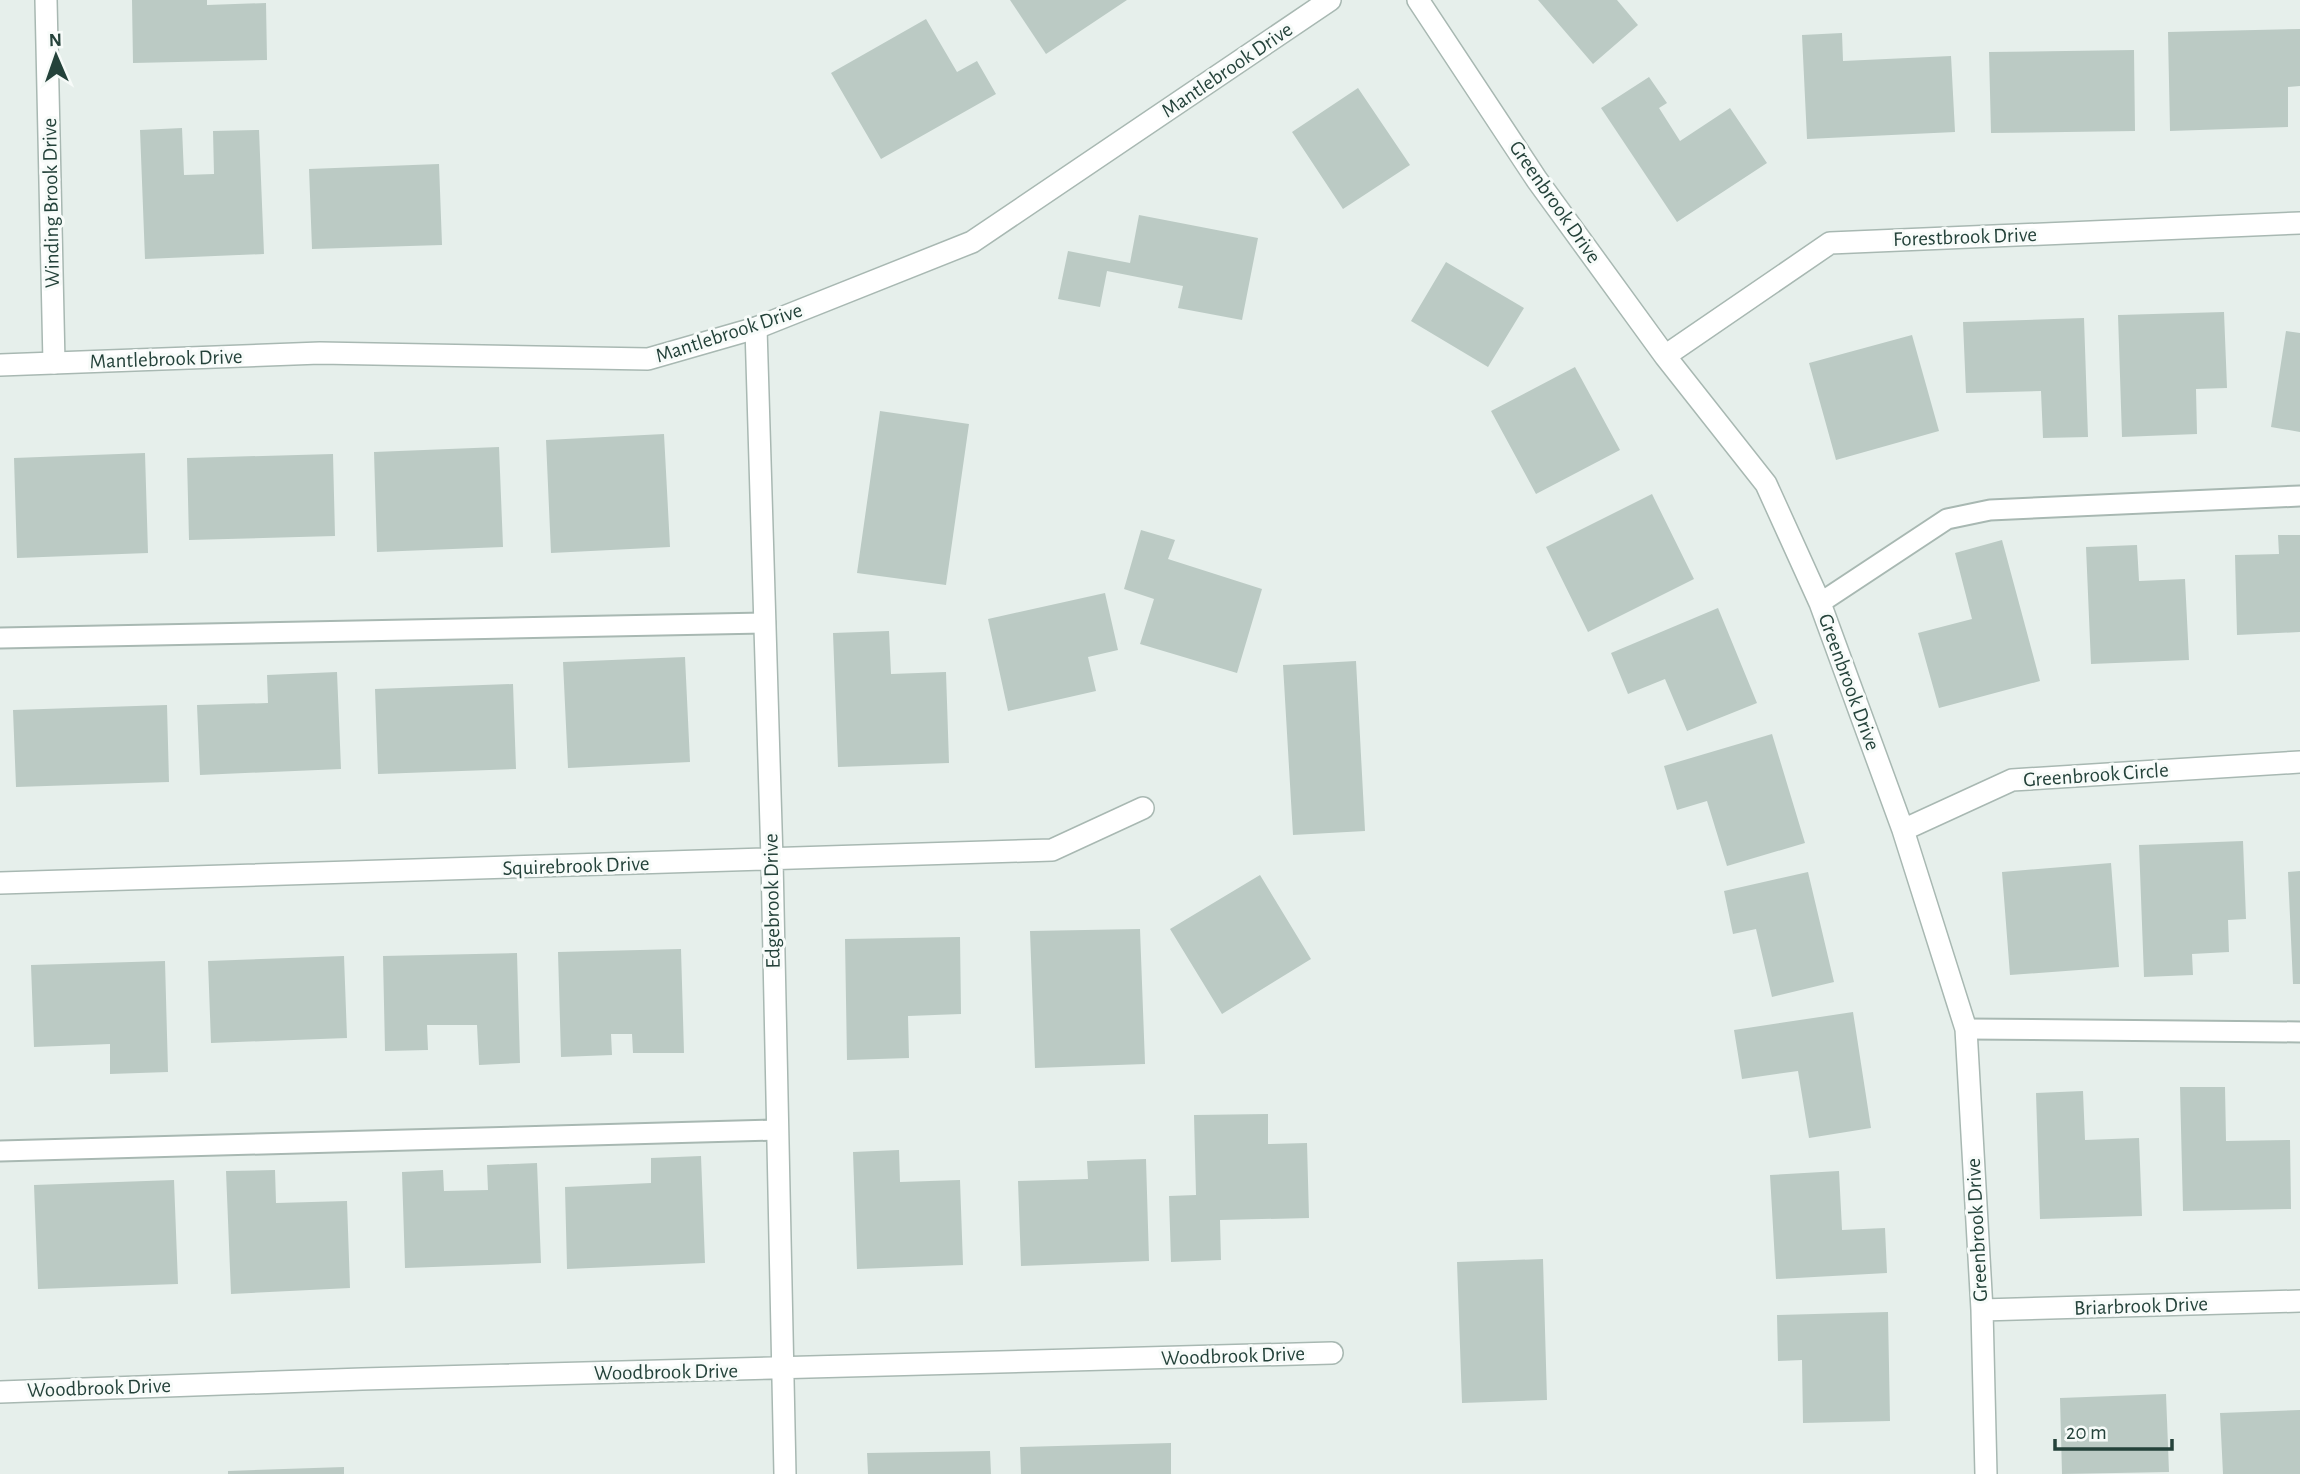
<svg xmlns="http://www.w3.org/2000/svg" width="2300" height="1474" viewBox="0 0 2300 1474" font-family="'Alegreya Sans',sans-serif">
<rect width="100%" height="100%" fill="#e6efeb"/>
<path fill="#bbcac4" d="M132,0H207V5L266,3L267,60L133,63Z
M1010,0H1127L1046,54Z
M1538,0H1617L1638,25L1593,64Z
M926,19L957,72L977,61L996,94L881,159L831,73Z
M2300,29V86L2288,87V127L2170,131L2168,32Z
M1842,33L1843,61L1951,56L1955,132L1807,139L1802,35Z
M2134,50L2135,131L1991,133L1989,52Z
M1649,77L1667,103L1659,108L1680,141L1730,108L1767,163L1677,222L1601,108Z
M1358,88L1410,165L1343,209L1292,132Z
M182,128L184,175L214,174L213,131L259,130L264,254L145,259L140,130Z
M439,164L442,245L312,249L309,169Z
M1139,215L1258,238L1242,320L1178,308L1183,286L1107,271L1100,307L1058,299L1068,251L1130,263Z
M1446,262L1524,308L1488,367L1411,321Z
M2224,312L2227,388L2196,389L2197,434L2122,437L2118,315Z
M2084,318L2088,437L2043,438L2041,391L1966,393L1963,322Z
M2286,331L2300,333V432L2271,427Z
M1912,335L1939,431L1836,460L1809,363Z
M1575,367L1620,450L1536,494L1491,411Z
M880,411L969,424L946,585L857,573Z
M664,434L670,547L551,553L546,440Z
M499,447L503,547L377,552L374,452Z
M145,453L148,553L17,558L14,458Z
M333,454L335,536L189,540L187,458Z
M1652,494L1694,579L1588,632L1546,547Z
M1141,530L1175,540L1168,559L1262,589L1237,673L1140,644L1154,599L1124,589Z
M2278,535H2300V632L2237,635L2235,555L2279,554Z
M2002,540L2040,681L1939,708L1918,633L1972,619L1955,553Z
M2137,545L2139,581L2185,579L2189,660L2091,664L2086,547Z
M1105,593L1118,650L1088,657L1096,691L1008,711L988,619Z
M1718,608L1757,703L1687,731L1665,679L1628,694L1611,653Z
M889,631L891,674L946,672L949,763L838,767L833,633Z
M685,657L690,762L568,768L563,662Z
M1356,661L1365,831L1293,835L1283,665Z
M337,672L341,769L200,775L197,705L268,703L267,675Z
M513,684L516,769L378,774L375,689Z
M167,705L169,782L16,787L13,710Z
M1772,734L1805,843L1727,866L1707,801L1677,810L1664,766Z
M2243,841L2246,919L2228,920L2229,952L2192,954L2193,975L2144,977L2139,845Z
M2111,863L2119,967L2010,975L2002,872Z
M2300,871V984H2293L2288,872Z
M1808,872L1834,982L1772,997L1756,929L1733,934L1724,891Z
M1260,875L1311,959L1222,1014L1170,929Z
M1140,929L1145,1064L1035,1068L1030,931Z
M960,937L961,1014L908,1016L909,1058L847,1060L845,939Z
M681,949L684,1053H633L632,1034H611L612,1055L561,1057L558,952Z
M517,953L520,1063L479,1065L477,1025H427L428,1050L385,1051L383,956Z
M344,956L347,1038L211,1043L208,961Z
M165,961L168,1072L110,1074V1044L34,1047L31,965Z
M1853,1012L1871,1128L1809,1138L1798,1071L1742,1079L1734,1030Z
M2180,1087H2225L2226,1141L2290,1140L2291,1209L2183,1211Z
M2083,1091L2085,1140L2139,1138L2142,1216L2040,1219L2036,1093Z
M1268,1114V1144L1307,1143L1309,1218L1220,1220L1221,1260L1171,1262L1169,1196L1196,1195L1194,1115Z
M899,1150L900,1182L960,1180L963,1265L857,1269L853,1152Z
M701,1156L705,1263L567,1269L565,1187L651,1183V1158Z
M1146,1159L1149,1261L1021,1266L1018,1181L1088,1179L1087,1161Z
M537,1163L541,1263L405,1268L402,1172L443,1170L444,1191L488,1190L487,1165Z
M275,1170L276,1203L347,1201L350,1288L231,1294L226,1171Z
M1839,1171L1842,1230L1885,1228L1887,1273L1776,1279L1770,1175Z
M174,1180L178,1284L38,1289L34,1185Z
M1543,1259L1547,1400L1462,1403L1457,1262Z
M1888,1312L1890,1421L1803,1423L1802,1360L1778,1361L1777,1315Z
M2166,1394L2169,1472L2062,1474L2060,1398Z
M2300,1410V1474H2223L2220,1413Z
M1171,1443V1474H1021L1020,1447Z
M990,1451L991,1474H868L867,1453Z
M344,1467V1474H228V1471Z"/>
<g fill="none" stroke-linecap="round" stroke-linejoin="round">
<defs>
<path id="service" d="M1820,603L1947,519L1990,510L2300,496
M0,638L765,623
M1966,1029L2300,1032
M0,1151L776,1130"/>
<path id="minor" d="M46,0L54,363
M1418,0L1537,180L1665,356L1766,484L1820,603L1903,830L1966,1029L1982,1310L1986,1474
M756,328L772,860L785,1474
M1665,356L1830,243L2300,223
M1903,830L2012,780L2300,762
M0,883L1052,850L1143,808
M1982,1310L2300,1301
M0,1392L362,1379L1332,1353"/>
<path id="tertiary" d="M0,365L320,353L648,359L756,328L972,242L1330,0"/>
</defs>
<use href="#service" stroke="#a8b8b2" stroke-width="23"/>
<use href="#minor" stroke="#a8b8b2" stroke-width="24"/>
<use href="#tertiary" stroke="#a8b8b2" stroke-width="24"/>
<use href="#service" stroke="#fff" stroke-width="19"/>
<use href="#minor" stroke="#fff" stroke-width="21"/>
<use href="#tertiary" stroke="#fff" stroke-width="21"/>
</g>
<g text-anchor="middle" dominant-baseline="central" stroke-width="6" stroke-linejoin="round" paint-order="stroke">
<g font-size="21" fill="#24423a" stroke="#f7fbf9">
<text transform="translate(1227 70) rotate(-34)">Mantlebrook Drive</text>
<text transform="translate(1555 202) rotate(55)">Greenbrook Drive</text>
<text transform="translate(51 203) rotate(-91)">Winding Brook Drive</text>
<text transform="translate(1965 237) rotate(-2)">Forestbrook Drive</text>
<text transform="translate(729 333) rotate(-18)">Mantlebrook Drive</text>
<text transform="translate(166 359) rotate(-2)">Mantlebrook Drive</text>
<text transform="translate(1849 682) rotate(70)">Greenbrook Drive</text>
<text transform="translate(2096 775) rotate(-4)">Greenbrook Circle</text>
<text transform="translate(576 866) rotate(-2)">Squirebrook Drive</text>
<text transform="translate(772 901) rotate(-91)">Edgebrook Drive</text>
<text transform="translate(1977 1230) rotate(-93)">Greenbrook Drive</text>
<text transform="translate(2141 1306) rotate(-2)">Briarbrook Drive</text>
<text transform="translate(1233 1356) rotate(-2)">Woodbrook Drive</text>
<text transform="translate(666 1372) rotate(-1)">Woodbrook Drive</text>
<text transform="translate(99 1388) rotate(-2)">Woodbrook Drive</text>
</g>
</g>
<g transform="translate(56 56) rotate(358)" stroke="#f7fbf9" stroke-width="5" paint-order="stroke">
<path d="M0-5L12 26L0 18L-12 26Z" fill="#24423a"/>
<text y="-10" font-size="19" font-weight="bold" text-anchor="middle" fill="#24423a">N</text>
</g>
<path d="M2055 1439v10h117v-10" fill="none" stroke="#24423a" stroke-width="3.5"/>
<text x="2066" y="1439" font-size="21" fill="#24423a" stroke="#f7fbf9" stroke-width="5" paint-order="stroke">20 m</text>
</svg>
